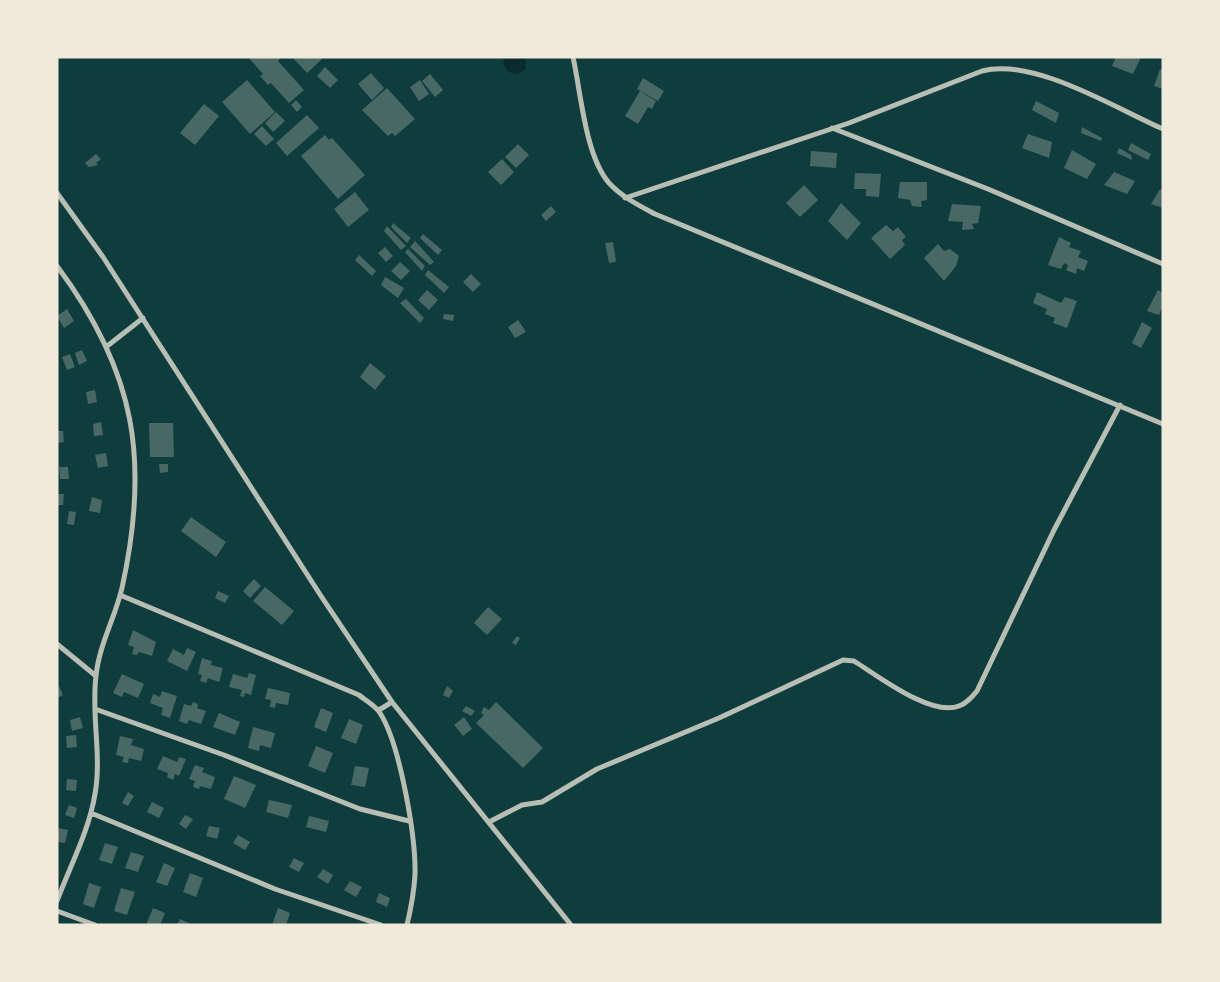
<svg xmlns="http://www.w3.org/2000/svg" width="1220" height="982" viewBox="0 0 1220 982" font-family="'Fira Sans',sans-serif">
<rect width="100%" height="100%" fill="#0f3d3e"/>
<path fill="#0a2a2b" d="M505,57H526L525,70L517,74L508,72L503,64Z"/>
<path fill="#486865" d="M248,57H282L278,61L304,90L289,103L271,83L268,85L260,76L263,74Z
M292,57H320L322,59L307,73Z
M1116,57H1141L1133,74L1112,66Z
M325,67L338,80L330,88L317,76Z
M1160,69L1163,70V89L1154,86Z
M371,73L384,88L372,100L358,84Z
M430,74L443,90L435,97L422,81Z
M643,78L664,91L658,101L637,89Z
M247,80L275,112L250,134L222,102Z
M420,80L429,94L419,101L410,87Z
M387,88L415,119L395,136L392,133L388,136L362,110Z
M640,91L656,101L652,109L648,107L638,124L625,116Z
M296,100L302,107L297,112L291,105Z
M1036,101L1059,113L1056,123L1032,110Z
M204,104L219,116L195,145L180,133Z
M276,112L285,121L273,132L265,123Z
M307,115L319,128L287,156L276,143Z
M262,126L274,139L266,146L254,134Z
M1082,127L1102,138L1101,141L1081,133Z
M1028,134L1052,142L1049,158L1022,148Z
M325,135L329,140L332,138L365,175L338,199L301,156Z
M1131,143L1151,154L1148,160L1128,150Z
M518,144L529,155L516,168L505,157Z
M1119,148L1131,155L1132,160L1117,153Z
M1072,150L1096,164L1087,179L1064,168Z
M811,151L837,153L836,168L810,166Z
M96,154L101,159L96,163L98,165L89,167L85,163Z
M502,159L514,172L501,185L488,172Z
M1114,172L1135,181L1127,194L1104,185Z
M855,173L881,174L879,197L866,196V189H854Z
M900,182H927V200L921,201L922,207L912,206L910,200L898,198Z
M804,185L818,200L800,217L786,203Z
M1160,189L1163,190V208L1151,204Z
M355,192L369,210L348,227L334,209Z
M841,203L861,223L847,240L828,221Z
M952,204L981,206L978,223L972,224L974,229L962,230L963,222L948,221Z
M551,206L556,212L546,221L541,215Z
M393,223L411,238L407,243L391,227Z
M886,225L893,231L898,227L906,237L902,240L905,245L890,259L871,238Z
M387,226L406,246L401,250L384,231Z
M423,234L442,250L438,255L420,238Z
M1059,237L1071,243L1069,247L1081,251L1078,257L1088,261L1084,271L1077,268L1076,274L1066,270L1068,265L1064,263L1061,269L1048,265Z
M415,241L434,262L430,265L410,247Z
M613,242L616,262L609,263L605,243Z
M938,244L944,251L950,249L959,256L956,266L944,281L924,258Z
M385,247L393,256L386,262L378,253Z
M408,249L425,266L422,271L405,252Z
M359,255L376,271L372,276L355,260Z
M400,262L410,271L401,280L391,271Z
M428,270L449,287L444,293L425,275Z
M471,274L481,284L473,292L463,282Z
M385,277L404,288L398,298L381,285Z
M427,290L438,300L429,310L418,300Z
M1158,290L1163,293V305L1159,315L1147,311Z
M1037,292L1061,303L1065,297L1077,301L1067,328L1053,323L1055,318L1045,314L1047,309L1033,303Z
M406,299L424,318L420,323L400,303Z
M67,309L74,321L64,328L57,316Z
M444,314L454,315L453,321L443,319Z
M518,320L526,332L515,338L508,327Z
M1142,322L1152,328L1141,348L1132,343Z
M82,350L87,361L79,365L75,353Z
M70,354L75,367L67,370L62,357Z
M370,363L386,376L375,390L360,377Z
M95,390L97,402L88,404L86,392Z
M101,422L103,435L94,436L93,424Z
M149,423H173L174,457H150Z
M57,431H63L64,442L57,443Z
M106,453L108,466L98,468L95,455Z
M159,464H168V472L160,473Z
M59,467H68L69,479H60Z
M57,494H64L63,505H57Z
M92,497L102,500L100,513L89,511Z
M69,511L76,512L74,525L67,524Z
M191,517L226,542L216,557L181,531Z
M254,579L261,586L250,598L243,591Z
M265,587L294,611L282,625L253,601Z
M218,591L229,596L225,603L215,598Z
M488,607L502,619L487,635L474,623Z
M133,630L156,642L152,656L139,652L137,655L132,654L134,647L128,645Z
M517,636L520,638L516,645L512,643Z
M187,648L196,652L187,671L167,661L173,649L184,655Z
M202,658L212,661L211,665L223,668L219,682L208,678L206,683L200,681L202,675L198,674Z
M249,673L256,675L251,695L245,693L244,697L240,696L242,690L229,687L233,674L247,678Z
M122,674L144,684L138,698L124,692L122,697L113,693Z
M57,682L63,695L57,698Z
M447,686L453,691L449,698L443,695Z
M268,688L290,693L288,705L276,703L275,708L270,707L271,700L265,699Z
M162,691L177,696L170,718L161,715L163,708L150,703L153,694L160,697Z
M193,702L198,704L197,708L206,711L201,724L189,720L187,724L179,721L184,704L191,706Z
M496,702L543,748L523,768L476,723L484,715L481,713L484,707L489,710Z
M466,706L475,711L471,716L462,711Z
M321,708L333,713L326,732L314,727Z
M219,713L240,722L235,735L213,727Z
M80,717L83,728L72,731L70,720Z
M464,717L472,729L463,736L454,725Z
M349,719L363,725L356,744L341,738Z
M253,727L275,733L271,748L260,745L259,751L248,748Z
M76,735L77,747L67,748L66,736Z
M120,736L133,739L131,745L144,749L141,761L129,758L128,763L122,762L124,757L116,755Z
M316,746L333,753L325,773L308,766Z
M163,756L177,762L179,757L186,759L179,776L175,774L173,780L167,777L168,773L157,769Z
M195,765L204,768L202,772L215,777L211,789L200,786L199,789L193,787L195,781L189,779Z
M355,766L369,768L365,787L351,785Z
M234,776L256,785L245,808L224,799Z
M67,779L77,780L76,791L66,790Z
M128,792L134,796L128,806L122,803Z
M269,800L292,805L288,818L266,812Z
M152,802L164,808L159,818L147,812Z
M69,805L77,808L74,818L65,815Z
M185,815L193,819L186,829L179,824Z
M309,816L329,821L326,832L306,827Z
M209,826L220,828L217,839L206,836Z
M58,828L68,830L65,843L57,842Z
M238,835L250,842L245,850L233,843Z
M105,843L118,847L112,864L99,860Z
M131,852L144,856L138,872L125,868Z
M294,858L304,863L299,872L289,867Z
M164,863L175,868L167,886L156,882Z
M323,869L333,875L328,884L317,877Z
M190,873L203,878L196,897L183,892Z
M350,881L362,887L356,897L344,890Z
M89,883L101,887L94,908L83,904Z
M121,888L135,892L127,915L114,911Z
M379,893L390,898L387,907L376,902Z
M153,908L165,913L160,925H146Z
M278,908L290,913L286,925H272Z
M180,919L193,925H177Z"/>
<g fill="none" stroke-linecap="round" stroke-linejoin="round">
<path stroke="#b8beb3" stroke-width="5" d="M573,57C581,93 585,155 609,183C622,197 638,205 655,214L1163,424
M832,128L988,189L1163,264
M57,193L103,257L321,596L392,702L571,925
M625,198L849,123L982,71C1033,57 1115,108 1163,129
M57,266C136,372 150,461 122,588C115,618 99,645 96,676C91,715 102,756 95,794C89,831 70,866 57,901
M106,347L143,318
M120,595L359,695C366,701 376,706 380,713C400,744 416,837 415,875C414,892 411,908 407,925
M57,644L96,676
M95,709L224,755L360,809L409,821
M379,710L392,702
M91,813L275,889L381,925
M489,822L522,805L542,802L597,769L719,718L843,660L854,661C878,676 931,717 959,706C967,703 972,697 977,691L1054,530L1120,405
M57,911L95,925"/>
</g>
<rect width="1220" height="982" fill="none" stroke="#f1e9da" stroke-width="117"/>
</svg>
